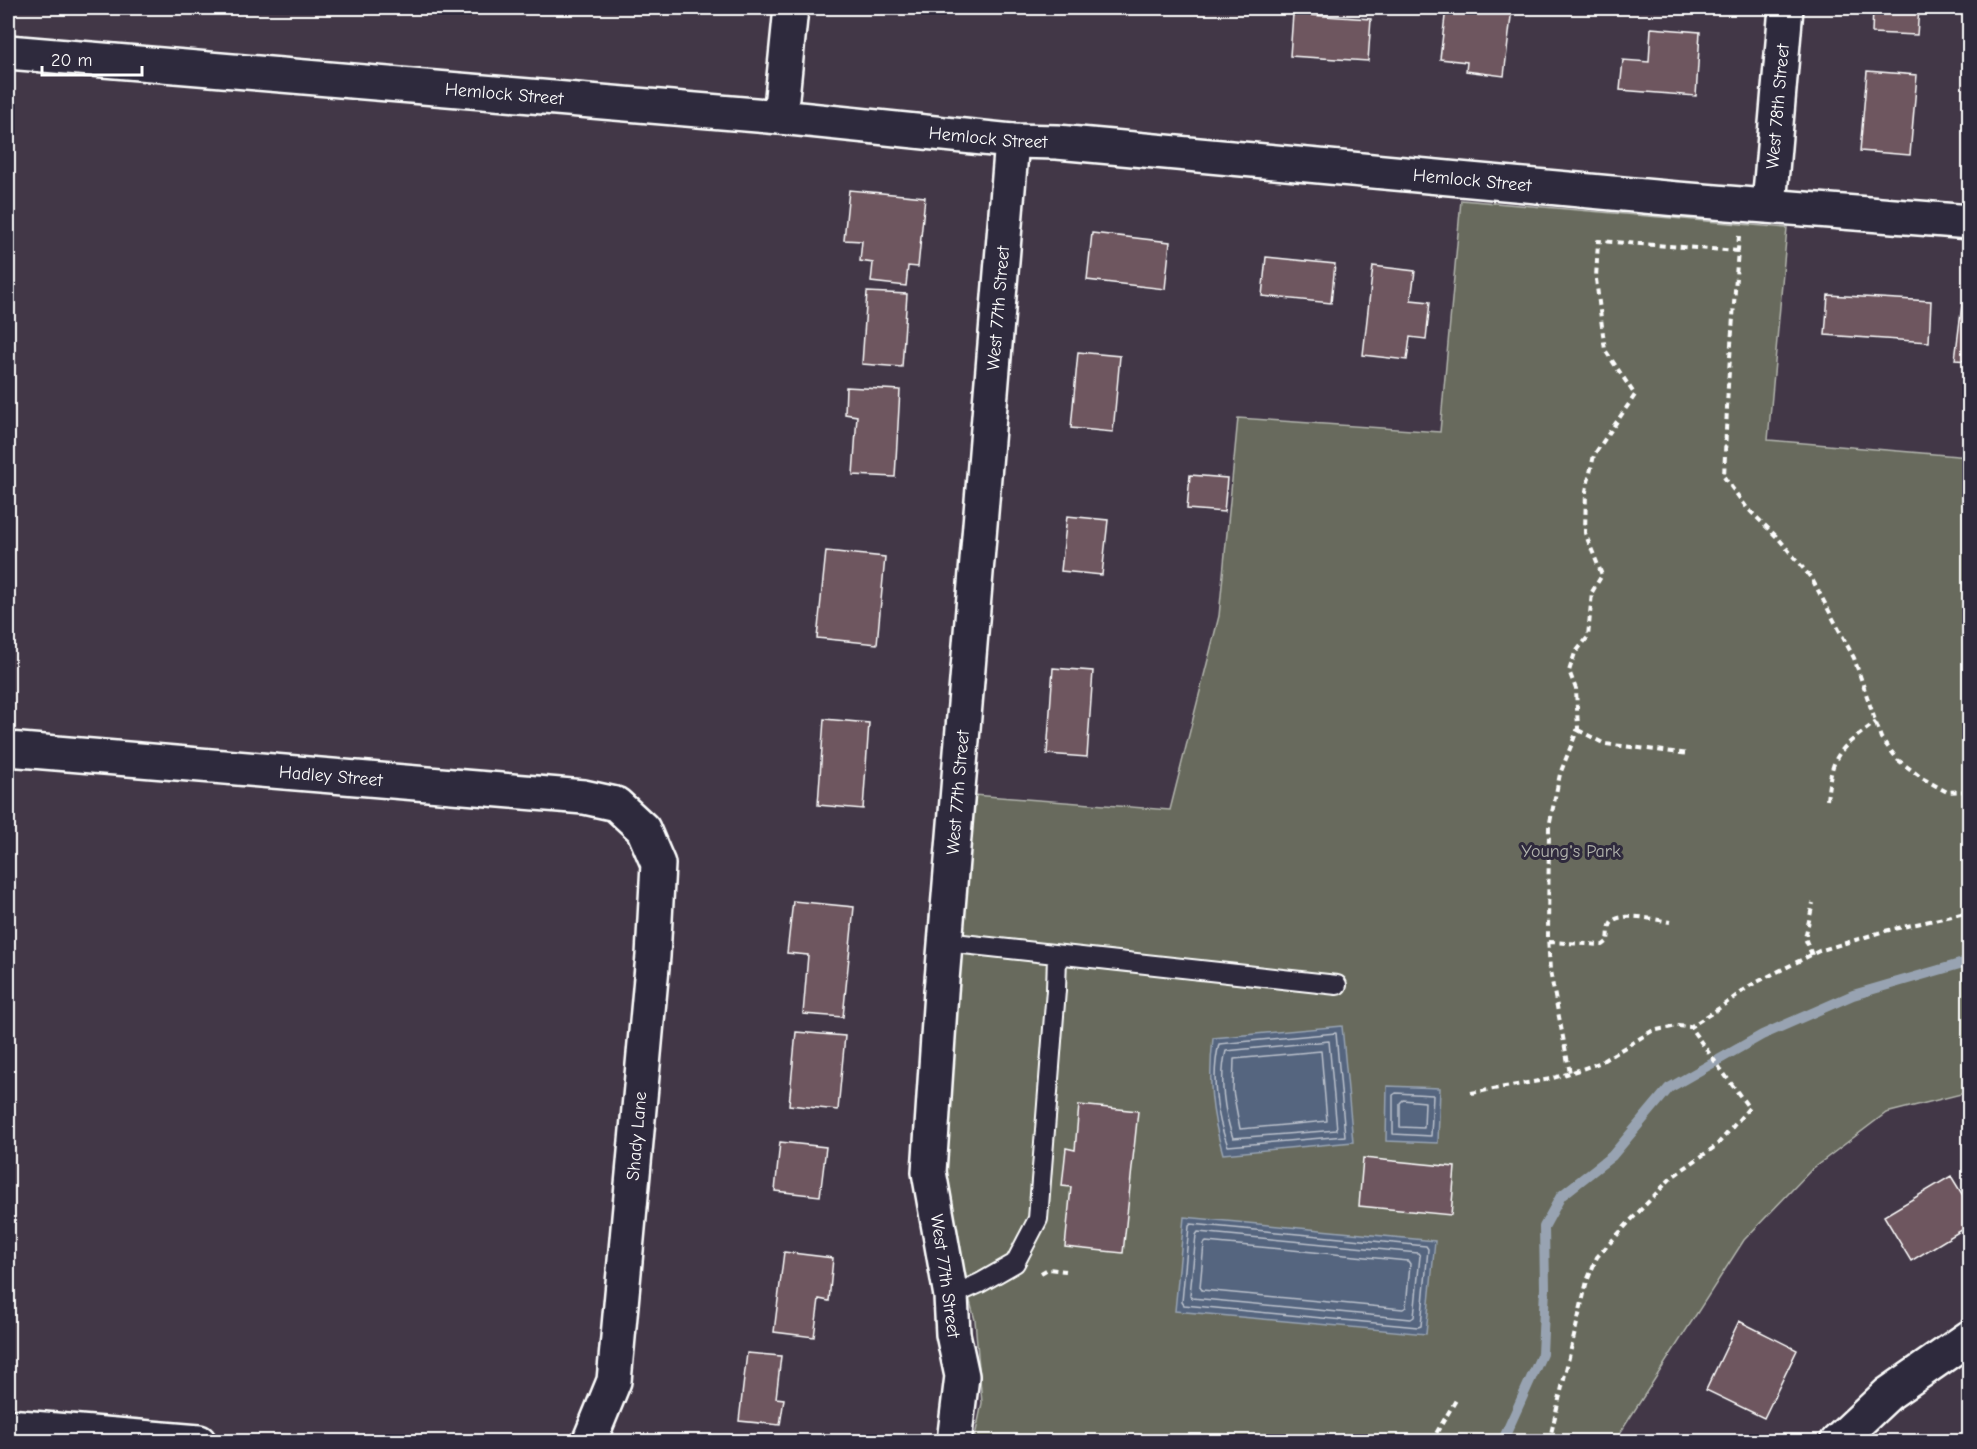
<svg xmlns="http://www.w3.org/2000/svg" width="1977" height="1449" viewBox="0 0 1977 1449" font-family="'Comic Neue',sans-serif">
<rect width="100%" height="100%" fill="#423747"/>
<filter id="ink" filterUnits="userSpaceOnUse"><feTurbulence type="fractalNoise" baseFrequency=".0167" numOctaves="2"/><feDisplacementMap in="SourceGraphic" scale="12" xChannelSelector="R" yChannelSelector="G"/><feConvolveMatrix kernelMatrix="1 2 1 2 8 2 1 2 1" color-interpolation-filters="sRGB"/></filter>
<g filter="url(#ink)">
<path fill="#676b5d" stroke="#b3b5ae" stroke-width="1.5" d="M1461,200L1787,228L1768,440L1969,457V1092L1886,1113L1812,1169L1744,1240L1615,1441H974L982,1403L975,1320L958,1257L943,1175L945,1121L974,795L1170,810L1219,616L1238,418L1440,432Z"/>
<path fill="#54657f" stroke="#98a3b2" stroke-width="1.5" d="M1342,1026L1353,1142L1223,1154C1211,1112 1208,1081 1213,1038Z
M1387,1086L1440,1088L1438,1143L1386,1141Z
M1184,1217L1435,1241L1426,1334L1175,1311Z"/>
<g fill="none" stroke-linecap="round" stroke-linejoin="round">
<path stroke="#bbc1cc" stroke-width="1.5" d="M1336,1033L1345,1136L1228,1146C1216,1116 1211,1076 1219,1044Z
M1329,1041L1337,1130L1233,1138C1224,1112 1219,1078 1226,1051Z
M1321,1051L1327,1121L1240,1129L1233,1091L1234,1059Z
M1396,1093L1433,1095L1431,1136L1393,1134V1095Z
M1403,1100L1425,1102L1424,1128L1400,1127V1103Z
M1191,1224L1426,1246L1428,1249L1421,1326L1418,1327L1184,1305L1182,1302L1189,1226Z
M1198,1232L1418,1253L1420,1256L1414,1317L1411,1319L1192,1298L1190,1295L1196,1235Z
M1206,1242L1408,1261L1410,1264L1406,1307L1403,1309L1202,1290L1200,1287L1204,1244Z"/>
<path stroke="#98a3b2" stroke-width="10" d="M1502,1442L1542,1354L1545,1288L1544,1227L1561,1196L1612,1156L1669,1088L1762,1035L1853,995L1970,961"/>
</g>
<path fill="#6e565e" stroke="#fff" stroke-width="1.5" d="M1446,8H1512L1504,76L1466,71L1467,62L1440,59Z
M1873,8H1919L1917,35L1872,33Z
M1293,14L1371,19L1368,61L1290,56Z
M1651,28L1700,32L1696,96L1620,90L1623,60L1649,62Z
M1867,71L1917,75L1910,155L1860,151Z
M849,190L925,197L918,267L908,266L906,286L871,282L873,263L860,261L862,241L844,240Z
M1092,233L1170,242L1165,289L1087,280Z
M1266,257L1335,264L1331,303L1262,296Z
M1373,266L1415,271L1411,300L1430,302L1426,339L1410,337L1407,360L1363,355Z
M867,292L907,294L902,367L862,364Z
M1828,295L1931,301L1929,342L1825,335Z
M1962,304L1970,305V361L1955,360Z
M1078,352L1120,356L1113,432L1071,428Z
M846,387L900,390L895,477L853,475L857,416L845,414Z
M1190,475L1227,478L1224,512L1187,509Z
M1067,516L1108,520L1102,575L1061,571Z
M826,551L885,557L877,644L817,638Z
M1053,668L1093,671L1087,757L1047,754Z
M824,719L869,723L863,809L818,805Z
M793,901L854,907L843,1017L803,1014L808,955L787,953Z
M796,1032L845,1036L838,1110L789,1105Z
M1079,1105L1138,1111L1123,1253L1065,1247L1071,1187L1062,1186L1066,1148L1075,1150Z
M780,1142L826,1147L820,1196L775,1191Z
M1363,1158L1455,1167L1451,1215L1359,1206Z
M1951,1176L1970,1207V1225L1911,1261L1884,1216Z
M784,1252L833,1258L829,1301L819,1299L814,1337L774,1332Z
M1739,1321L1797,1350L1764,1418L1706,1390Z
M747,1353L781,1356L776,1398L784,1399L780,1425L739,1421Z"/>
<g fill="none" stroke-linecap="round" stroke-linejoin="round">
<defs>
<path id="lane" d="M945,942L1337,985
M951,1296L980,1283L1015,1263L1038,1219L1056,990L1057,956"/>
<g id="street">
<path id="s1" d="M8,52L780,117L1012,141L1057,142L1677,199L1970,222"/>
<path d="M780,117L791,8"/>
<path id="s2" d="M1769,205L1786,8"/>
<path id="s3" d="M8,749L584,797L616,804L643,829L658,864L653,956L614,1381L589,1442"/>
<path d="M8,1426L199,1442"/>
<path id="s4" d="M954,1442L962,1376L953,1334L951,1296L929,1172L941,992L1012,141"/>
<path d="M1837,1442L1888,1394L1970,1337"/>
</g>
</defs>
<use href="#lane" stroke="#fff" stroke-width="22"/>
<use href="#street" stroke="#fff" stroke-width="38"/>
<path stroke="#fff" stroke-width="4" stroke-dasharray="6 4.5" stroke-linecap="butt" d="M1739,236L1728,385L1724,477L1747,508L1779,539L1812,579L1854,658L1881,738L1898,760L1922,778L1947,792L1970,791
M1738,251L1598,241L1596,279L1605,350L1635,395L1594,455L1586,491L1585,533L1602,575L1592,592L1588,637L1575,653L1569,671L1576,689L1578,728L1560,774L1549,827L1548,936L1550,971L1570,1073L1599,1063L1652,1031L1677,1026L1690,1027L1718,1009L1751,985L1819,951L1885,931L1970,912
M1578,730L1605,744L1689,754
M1827,800C1832,753 1838,750 1876,722
M1549,942L1603,945L1608,941C1609,935 1608,927 1612,922C1620,911 1658,920 1670,922
M1812,955L1805,938L1813,903
M1471,1093L1550,1079L1570,1073
M1041,1273L1048,1269L1066,1271
M1431,1442L1456,1400
M1549,1442L1587,1281L1597,1257L1630,1221L1672,1177L1716,1146L1749,1108L1690,1027"/>
<use href="#lane" stroke="#2f2a3d" stroke-width="18"/>
<use href="#street" stroke="#2f2a3d" stroke-width="33"/>
</g>
</g>
<g text-anchor="middle" dominant-baseline="central" stroke-width="6" stroke-linejoin="round" paint-order="stroke">
<g font-size="18" fill="#fff" stroke="#2f2a3d">
<text stroke="none"><textPath href="#s1" startOffset="498">Hemlock Street</textPath></text>
<text stroke="none"><textPath href="#s2" startOffset="99">West 78th Street</textPath></text>
<text stroke="none"><textPath href="#s1" startOffset="984">Hemlock Street</textPath></text>
<text stroke="none"><textPath href="#s1" startOffset="1470">Hemlock Street</textPath></text>
<text stroke="none"><textPath href="#s4" startOffset="1140">West 77th Street</textPath></text>
<text stroke="none"><textPath href="#s3" startOffset="324">Hadley Street</textPath></text>
<text stroke="none"><textPath href="#s4" startOffset="654">West 77th Street</textPath></text>
<text transform="translate(637 1136) rotate(-85)">Shady Lane</text>
<text transform="translate(945 1276) rotate(82)">West 77th Street</text>
</g>
<g font-size="18" fill="#b3b5ae" stroke="#2f2a3d">
<text x="1571" y="851">Young's Park</text>
</g>
</g>
<rect width="1977" height="1449" fill="none" stroke="#2f2a3d" stroke-width="30"/>
<rect x="15" y="15" width="1947" height="1419" fill="none" stroke="#fff" stroke-width="2" filter="url(#ink)"/>
<path d="M42 66v9h100v-9" fill="none" stroke="#ffffff" stroke-width="3"/>
<text x="51" y="66" font-size="18" fill="#ffffff" stroke="#2f2a3d" stroke-width="4.5" paint-order="stroke">20 m</text>
</svg>
